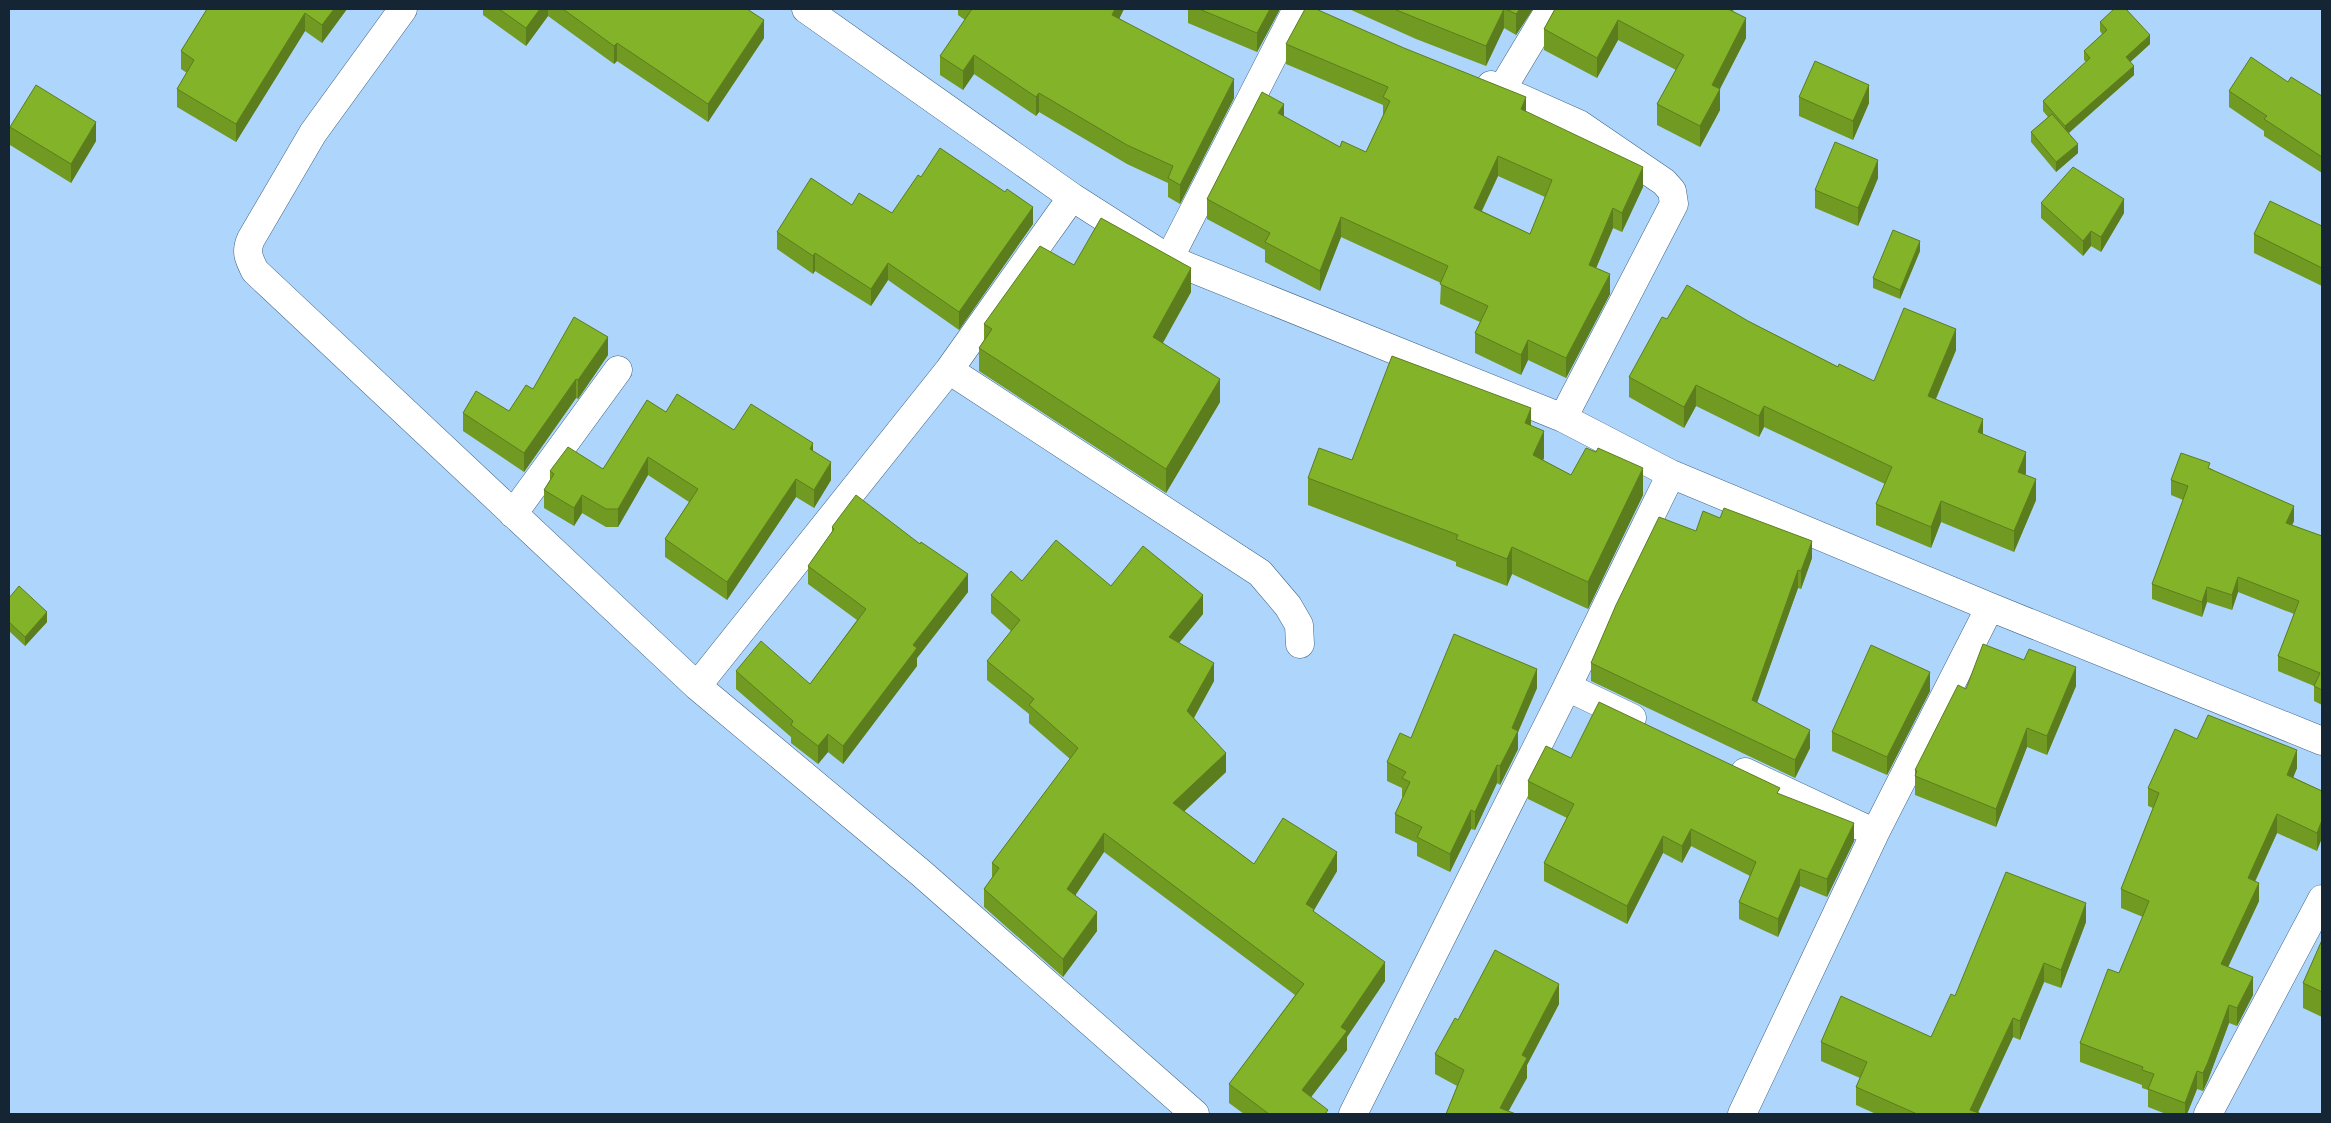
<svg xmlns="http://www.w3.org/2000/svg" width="2331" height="1123" viewBox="0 0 2331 1123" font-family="Roboto,sans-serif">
<rect width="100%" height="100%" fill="#aed6fc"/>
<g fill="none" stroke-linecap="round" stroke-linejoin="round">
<defs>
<path id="minor" d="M403,9L313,133L251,239C245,252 249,259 255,271L697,686L921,873L1195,1114
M806,9L1072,197L1169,259L1563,418L1671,474L1990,607L2322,741
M1491,85L1579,124L1664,182L1672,191L1674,204L1563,418
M1502,89L1550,9
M1169,259L1297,9
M949,370L1260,573L1288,606L1299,625L1300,644
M513,514L618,370
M697,686L949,370L1072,197
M1567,687L1632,718
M1745,772L1875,833
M1353,1114L1567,687L1671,474
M1742,1114L1875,833L1990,607
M2208,1114L2322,899"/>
</defs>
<use href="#minor" stroke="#416485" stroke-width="29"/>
<use href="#minor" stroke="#fff" stroke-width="28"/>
</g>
<path fill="#719a23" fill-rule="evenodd" d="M207,9H347L322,43L305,31L236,142L177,107V89L187,73L181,69V51Z
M483,9H747L764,38L708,122L617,61L614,64L548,16L526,46L483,15Z
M958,9H1124L1119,18L1234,98L1180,204L1168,197V183L1127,164L1039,112L1036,116L974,74L963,90L940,75V56L965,20L958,15Z
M1188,9H1280L1257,52L1188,23Z
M1349,9H1533L1516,35L1504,28L1486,66L1416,39Z
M1555,9H1734L1733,11L1746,38L1720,89V110L1700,147L1657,125V104L1676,70L1618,40L1597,78L1544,50V29Z
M2100,22L2150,44L2130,62L2134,75L2069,133L2078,153L2056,172L2031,142V132L2048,117L2043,111V101L2086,62L2084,60V51L2102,34L2100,31Z
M1286,44L1526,112L1643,187L1622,232L1613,228L1596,268L1610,294L1566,378L1528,360L1521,375L1475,353V333L1480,322L1440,304L1441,283L1341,237L1320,291L1265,262V250L1207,219V199L1340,147L1366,152L1383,116V105L1286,64ZM1498,176L1545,197L1530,234L1482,211Z
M2288,82L2322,96V173L2264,136V131L2229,107V91Z
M1799,97L1869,103L1853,140L1799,116Z
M10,127L96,141L71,183L10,145Z
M921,177L1033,224L959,330L888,280L871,306L815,271L813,274L777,249V232L852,205L892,213Z
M1878,178L1858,226L1815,208V190Z
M2041,203L2124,213L2101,252L2091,246L2083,256L2041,218Z
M2322,226V286L2254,253V234Z
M1920,251L1900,299L1873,288V278Z
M1074,265L1191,292L1163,343L1220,402L1166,493L979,371V348L984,340V324Z
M1667,319L1748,321L1838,367L1874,381L1956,350L1936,399L1983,434L2026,473L2025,475L2036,500L2014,552L1941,522L1931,548L1876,525V504L1885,484L1764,427L1759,437L1696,406L1684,428L1629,397V377Z
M608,355L578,399L576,398L524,472L463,431V413L509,411L533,389Z
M666,412L813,451L831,480L814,508L796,497L727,600L665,557V539L689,502L648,475L618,527H606L582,513L574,526L544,508V490L550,480V471L603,469Z
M1531,426L1544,458L1543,460L1571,475L1643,495L1588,609L1512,574L1507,586L1456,566V562L1308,505V478L1352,460Z
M2210,468L2294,521L2292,525L2322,536V705L2314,701V686L2278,671V656L2294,614L2238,592L2232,610L2207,602L2202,617L2152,599V584L2183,500L2171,495V480Z
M832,527L968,592L917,658V666L843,764L828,752L818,764L791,743V737L736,689V671L810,684L857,620L808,584V566L832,533Z
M1696,531L1812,558L1801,589L1798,588L1757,702L1810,748L1795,778L1591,681V663Z
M1022,581L1111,586L1203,614L1179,643L1214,681L1194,718L1226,772L1184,811L1254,864L1337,871L1314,910V912L1385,981L1347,1037V1050L1311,1097L1328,1114H1244L1229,1103V1084L1295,995L1104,852L1075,895L1097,931L1063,977L984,907V889L992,878V863L1070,759L1029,723V714L987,680V661L1011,631L991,613V595Z
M9,598L47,622L25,646L9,631Z
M2076,686L2047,755L2027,747L1996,827L1915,795V770L1966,689Z
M1537,688L1518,732V749L1500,785L1497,783L1475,830L1471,829L1450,872L1417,856V843L1395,833V814L1403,797H1402V788L1387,781V762L1411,738Z
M1930,691L1887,775L1832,751V732Z
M2197,739L2297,768L2293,777L2322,791L2317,851L2277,833L2255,882L2259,901L2228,967L2253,995L2237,1026L2229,1023L2208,1080L2203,1091L2197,1089L2187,1114H2166L2148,1107V1090L2142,1088V1085L2080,1062V1043L2119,973L2143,917L2121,908V889L2153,808L2148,806V788Z
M1571,758L1780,794L1854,841L1827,897L1800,886L1778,937L1739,919V902L1750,876L1691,846L1682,863L1663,853L1627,924L1544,881V863L1567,818L1528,799V781Z
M2086,922L2061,988L2044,982L2020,1040L2013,1037L1978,1113L1982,1114H1876L1856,1105V1087L1860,1078L1821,1061V1042L1931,1037L1955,996Z
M2322,940V1017L2303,1008V983Z
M1559,1004L1527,1065V1078L1446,1114L1457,1086L1435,1074V1054L1458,1020Z"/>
<path fill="#5c7d1d" d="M334,9H347L322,43V25Z
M540,9H548V16L526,46V28Z
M1115,9H1124L1112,34V15Z
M1270,9H1280L1257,52V33Z
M1504,9V28L1486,66V46Z
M1520,9H1533L1516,35V14Z
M305,13V31L236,142V124Z
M1746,18V38L1712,104L1720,89V110L1700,147V126L1712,85Z
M764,20V38L708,122V104Z
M1618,20V40L1597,78V58Z
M2150,35V44L2126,66V57Z
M617,43V61L614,64V46Z
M974,55V74L963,90V71Z
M2134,66V75L2065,136V126Z
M1234,79V98L1180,204V185Z
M1869,85V103L1853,140V121Z
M1039,93V112L1036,116V97Z
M1526,97V117L1521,109Z
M1284,104V124L1278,113Z
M96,122V141L71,183V164Z
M2078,144V153L2056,172V162Z
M1498,156V176L1474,227V208Z
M1878,160V178L1858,226V208Z
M1643,167V187L1622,232V213Z
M2124,199V213L2101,252V237Z
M1033,207V224L959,330V312Z
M1613,208V228L1589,285V265Z
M1341,217V237L1320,291V271Z
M2091,231V246L2083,256V241Z
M1920,241V251L1900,299V290Z
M815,253V271L813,274V256Z
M888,263V280L871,306V289Z
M1191,268V292L1153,360V337Z
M1610,274V294L1566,378V358Z
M1956,329V350L1928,417V396Z
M608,337V355L578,399V380Z
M1528,340V360L1521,375V355Z
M576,379V398L524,472V453Z
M1220,379V402L1166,493V469Z
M1696,385V406L1684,428V407Z
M1764,406V427L1759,437V416Z
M1531,408V435L1525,423Z
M1983,419V440L1978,432Z
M1544,431V458L1533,482V455Z
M813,443V461L810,449Z
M2026,452V473L2018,493V472Z
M648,457V475L618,527V509Z
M831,462V480L814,508V490Z
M1643,468V495L1588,609V582Z
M796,479V497L727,600V582Z
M2036,479V500L2014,552V531Z
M582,495V513L574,526V508Z
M1941,501V522L1931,548V527Z
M2294,506V521L2286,538V523Z
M1812,541V558L1801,589V571Z
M1512,547V574L1507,586V559Z
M1798,570V588L1752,717V700Z
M968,574V592L917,658V666L843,764V746L913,645Z
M2238,577V592L2232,610V595Z
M2207,587V602L2202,617V602Z
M1203,595V614L1169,655V637Z
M47,612V622L25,646V637Z
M1214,663V681L1187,730V711Z
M2076,667V686L2047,755V736Z
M1537,669V688L1518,732V749L1500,785V766L1512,728Z
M1930,672V691L1887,775V757Z
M2027,728V747L1996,827V809Z
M1810,730V748L1795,778V760Z
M828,734V752L818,764V746Z
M2297,750V768L2287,793V775Z
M1226,753V772L1173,822V803Z
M1497,765V783L1475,830V812Z
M1471,810V829L1450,872V854Z
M2277,814V833L2248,896V878Z
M2322,820V838L2317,851V833Z
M1854,823V841L1827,897V879Z
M1691,829V846L1682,863V846Z
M1104,833V852L1067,908V889Z
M1663,836V853L1627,924V906Z
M1337,852V871L1314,910V928L1306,904Z
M1800,869V886L1778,937V919Z
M2259,883V901L2221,982V964Z
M2086,903V922L2061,988V970Z
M1097,912V931L1063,977V959Z
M1385,962V981L1347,1037V1050L1302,1109V1090L1341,1027Z
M2044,963V982L2020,1040V1021Z
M2253,977V995L2237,1026V1008Z
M1559,984V1004L1527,1065V1078L1507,1114L1500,1108L1522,1055Z
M2229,1005V1023L2208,1080L2203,1091V1073Z
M2013,1018V1037L1977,1114L1970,1110Z
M2197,1071V1089L2187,1114H2185V1103Z"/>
<path fill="#83b329" stroke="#5c7d1d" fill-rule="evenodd" d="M207,9H334L322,25L305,13L236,124L177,89L194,60L181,51Z
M499,9H540L526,28Z
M563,9H747L764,20L708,104L617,43L614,46Z
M972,9H1115L1112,15L1234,79L1180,185L1168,178L1173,166L1127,145L1039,93L1036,97L974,55L963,71L940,56Z
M1199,9H1270L1257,33Z
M1305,9H1316L1404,48L1526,97L1521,109L1643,167L1622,213L1613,208L1589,265L1610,274L1566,358L1528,340L1521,355L1475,333L1488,306L1440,284L1448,266L1341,217L1320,271L1265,242L1270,233L1207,199L1262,92L1284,104L1278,113L1340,147L1342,141L1366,152L1390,101L1383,97L1388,87L1286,44ZM1498,156L1552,180L1530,234L1474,208Z
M1394,9H1504L1486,46L1416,18Z
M1506,9H1520L1516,14Z
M1555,9H1728L1746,18L1712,85L1720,89L1700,126L1657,104L1684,55L1618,20L1597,58L1544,29Z
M2114,9H2126L2150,35L2126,57L2134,66L2065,126L2043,101L2090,58L2084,51L2107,30L2100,22Z
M2251,57L2288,82L2291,77L2322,96V157L2264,119L2267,116L2229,91Z
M1815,61L1869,85L1853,121L1799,97Z
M36,85L96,122L71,164L10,127Z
M2052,114L2078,144L2056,162L2031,132Z
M1835,142L1878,160L1858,208L1815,190Z
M940,148L1005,192L1007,189L1033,207L959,312L888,263L871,289L815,253L813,256L777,232L811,178L852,205L859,193L892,213L918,175L921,177Z
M2073,167L2124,199L2101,237L2091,231L2083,241L2041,203Z
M2270,201L2322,226V268L2254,234Z
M1101,218L1191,268L1153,337L1220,379L1166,469L979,348L992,329L984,324L1040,246L1074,265Z
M1893,230L1920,241L1900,290L1873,278Z
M1687,285L1748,321L1838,367L1839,364L1874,381L1904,308L1956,329L1928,396L1983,419L1978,432L2026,452L2018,472L2036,479L2014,531L1941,501L1931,527L1876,504L1892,467L1764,406L1759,416L1696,385L1684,407L1629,377L1662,317L1667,319Z
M574,317L608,337L578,380L576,379L524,453L463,413L476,391L509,411L526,385L533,389Z
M1392,356L1531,408L1525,423L1544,431L1533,455L1571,475L1586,448L1596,452L1598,448L1643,468L1588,582L1512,547L1507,559L1456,539L1458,535L1308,478L1319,448L1352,460Z
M677,394L734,430L751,404L813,443L810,449L831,462L814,490L796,479L727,582L665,539L698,489L648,457L618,509H606L582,495L574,508L544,490L554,474L550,471L568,447L603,469L647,400L666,412Z
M2181,453L2210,463L2208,468L2294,506L2286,523L2322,536V690L2314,686L2320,673L2278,656L2299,601L2238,577L2232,595L2207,587L2202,602L2152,584L2188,486L2171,480Z
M856,495L920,544L921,542L968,574L913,645L917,648L843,746L828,734L818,746L791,725L793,721L736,671L761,641L810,684L866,609L808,566L834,529L832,527Z
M1724,508L1812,541L1801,571L1798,570L1752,700L1810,730L1795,760L1591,663L1616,605L1659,517L1696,531L1703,511L1720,518Z
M1056,540L1111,586L1143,546L1203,595L1169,637L1214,663L1187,711L1226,753L1173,803L1254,864L1283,818L1337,852L1306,904L1314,909L1313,911L1385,962L1341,1027L1347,1031L1302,1090L1328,1110L1325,1114H1269L1229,1084L1304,984L1104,833L1067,889L1097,912L1063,959L984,889L999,868L992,863L1078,748L1029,705L1034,699L987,661L1020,620L991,595L1011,571L1022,581Z
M19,586L47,612L25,637L9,622V598Z
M1454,634L1537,669L1512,728L1518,731L1500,766L1497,765L1475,812L1471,810L1450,854L1417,837L1422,827L1395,814L1410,782L1402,778L1406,772L1387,762L1400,733L1411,738Z
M1983,644L2024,660L2029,649L2076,667L2047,736L2027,728L1996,809L1915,776L1917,771L1915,770L1958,685L1966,689Z
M1871,645L1930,672L1887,757L1832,732Z
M1599,702L1780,788L1777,793L1854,823L1827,879L1800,869L1778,919L1739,902L1756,862L1691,829L1682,846L1663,836L1627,906L1544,863L1574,804L1528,781L1546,746L1571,758Z
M2208,715L2297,750L2287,775L2322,791V820L2317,833L2277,814L2248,878L2259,883L2221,964L2253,977L2237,1008L2229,1005L2208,1062L2203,1073L2197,1071L2185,1103L2148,1089L2154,1074L2142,1070L2143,1067L2080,1043L2108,969L2119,973L2149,901L2121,889L2159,793L2148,788L2175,729L2197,739Z
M2006,872L2086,903L2061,970L2044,963L2020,1021L2013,1018L1970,1110L1982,1114H1917L1856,1087L1867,1062L1821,1042L1841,996L1931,1037L1951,994L1955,996Z
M2322,940V992L2303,983Z
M1495,950L1559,984L1522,1055L1527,1058L1500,1108L1516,1114H1446L1464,1070L1435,1054L1455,1018L1458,1020Z"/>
<rect width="2331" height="1123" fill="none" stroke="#162533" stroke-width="20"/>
</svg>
